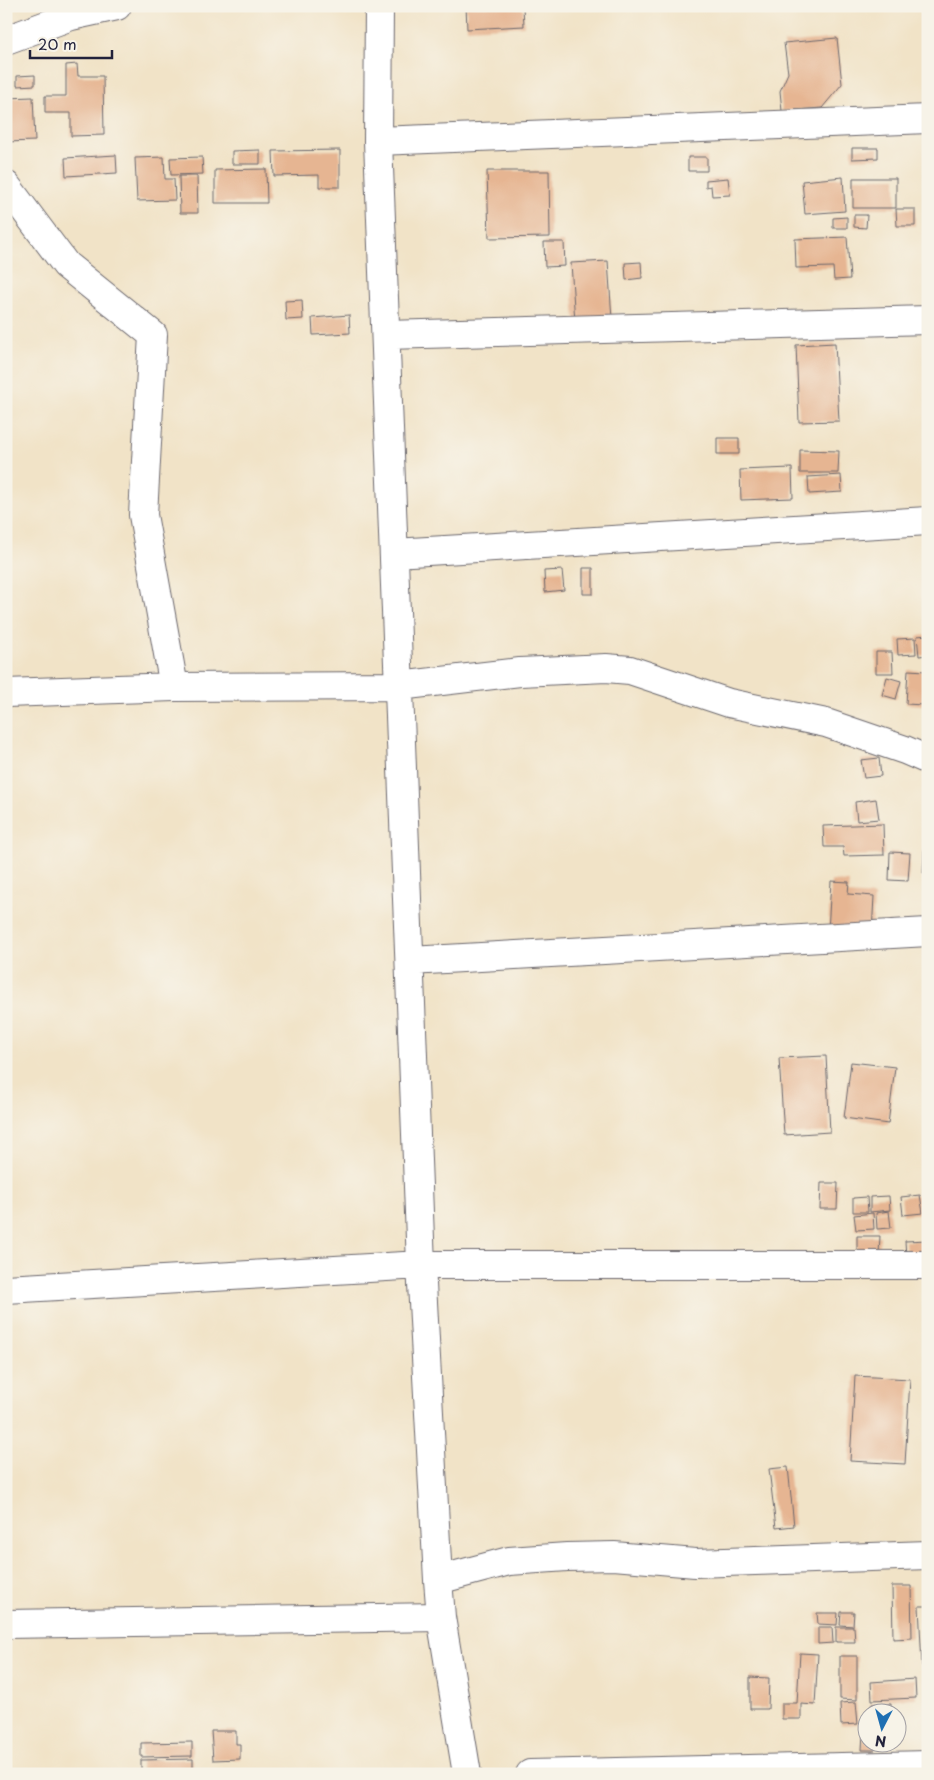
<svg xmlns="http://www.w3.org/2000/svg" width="934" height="1780" viewBox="0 0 934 1780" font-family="'Playpen Sans',sans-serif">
<rect width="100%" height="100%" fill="#f7f3e8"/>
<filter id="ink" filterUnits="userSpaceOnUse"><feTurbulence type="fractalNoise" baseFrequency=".02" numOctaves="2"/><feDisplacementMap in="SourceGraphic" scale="10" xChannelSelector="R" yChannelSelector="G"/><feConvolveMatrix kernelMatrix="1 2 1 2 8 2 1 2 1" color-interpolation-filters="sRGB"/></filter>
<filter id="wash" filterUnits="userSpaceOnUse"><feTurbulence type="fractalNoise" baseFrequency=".0096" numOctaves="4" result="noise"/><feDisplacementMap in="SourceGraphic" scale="20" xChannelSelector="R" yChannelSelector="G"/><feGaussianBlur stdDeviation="1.12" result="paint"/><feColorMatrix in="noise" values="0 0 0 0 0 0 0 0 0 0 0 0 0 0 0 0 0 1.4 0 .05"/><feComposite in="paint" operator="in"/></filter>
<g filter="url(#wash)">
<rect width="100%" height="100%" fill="#f1e3c7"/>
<g id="blocks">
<path fill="#e6b592" d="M466,6H523L524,26L467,29Z
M837,38L842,84L822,108L782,111L780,91L788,73L784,43Z
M77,64L78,76H103L104,135L71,136V113H45V96H66V65Z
M35,75V85L17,86V76Z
M33,97L35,141L6,142V98Z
M852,148H878V158L852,159Z
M260,150V164H232V151Z
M340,150V187H319V175L274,176L273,151Z
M116,155L117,173L66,176L65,158Z
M164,157L165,179H174L175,200L137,201L135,158Z
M202,157L203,174L171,175L170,158Z
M688,157H707V171H688Z
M266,169L267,203H215V170Z
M487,171H549L550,237L489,238Z
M179,176H197L198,213H180Z
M843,177L845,211L805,214L802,181Z
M728,178L730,195L712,196L711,186L706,187V180Z
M853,178H896V208H853Z
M896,209H915V226H897Z
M854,215H867L866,228L854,227Z
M847,217V228H833V218Z
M847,237L850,279L834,280L833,267L796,268L795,239Z
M544,242H564L565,266L545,267Z
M608,261L612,319L575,322L571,263Z
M641,262L642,278L626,280L625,263Z
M6,283H9V304H6Z
M302,300L303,319L286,320L285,301Z
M349,315L350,333L313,335L312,318Z
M835,343L839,421L799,422L796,345Z
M717,438H739V454H717Z
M800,450L839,451L838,473H800Z
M792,468L793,498L741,500L740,470Z
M841,475L842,492L809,494L808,477Z
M583,568H593V594H583Z
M562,570L564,590L545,592L544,571Z
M928,635V655L919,656L917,636Z
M915,638L916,654L898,655L897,639Z
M876,652H892L893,673H876Z
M908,670L926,671L923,705L906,704Z
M887,677L901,681L896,699L882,695Z
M879,758L881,776L864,778L861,760Z
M876,799L879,819L857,821L855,802Z
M883,824L884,855L844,856L843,847H824L823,826Z
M924,850L928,851V873H923Z
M890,852L910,853L908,881L889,880Z
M831,881L849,882L848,894L874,896L872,933L828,931Z
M826,1056L830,1132L784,1135L779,1058Z
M851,1062L895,1067L888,1124L844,1118Z
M821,1183H838L837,1209H820Z
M920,1195L923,1213L903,1215L901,1197Z
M889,1196L890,1210L870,1212V1197Z
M867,1197L868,1212H853V1198Z
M889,1211L891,1228L877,1229L876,1213Z
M873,1213L874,1229L856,1230L854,1215Z
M857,1236H880L879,1254H857Z
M928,1240V1256L906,1257L905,1241Z
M855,1376L910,1379L905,1464L850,1461Z
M788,1467L794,1526L776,1528L769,1469Z
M892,1586H911L912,1638L893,1639Z
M919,1606H928V1666H922Z
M841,1612H854L853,1626L840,1625Z
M817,1613H838L837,1625L818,1624Z
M818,1627H832L833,1643L818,1644Z
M836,1627H854L855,1642H836Z
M800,1653L818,1654L815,1705L801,1704V1719H782V1703H797Z
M840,1656H857V1700L840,1699Z
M750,1677L769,1678L768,1709H750Z
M915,1679L916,1698L872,1700L871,1682Z
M856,1702L858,1724L841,1725L840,1703Z
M871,1704H891V1712H871Z
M211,1731H236V1744H240V1759L213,1760Z
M863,1731H866V1742H875V1750H862Z
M192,1742V1756L141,1757V1743Z
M193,1759V1774H141V1760Z"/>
</g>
</g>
<g filter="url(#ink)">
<use href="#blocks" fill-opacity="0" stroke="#6a666c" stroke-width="1"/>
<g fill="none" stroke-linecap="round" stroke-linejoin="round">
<defs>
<path id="minor" d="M379,6L378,141L421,1265L438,1580L441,1617L467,1774
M6,40L71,16L117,6
M378,141L928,119
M6,185L66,265L153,335L143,515L174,687
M386,335L928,320
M394,553L928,521
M6,693L174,687L399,686L520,672L606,668L630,670L729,703L826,723L905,750L928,760
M410,961L928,932
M6,1289L421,1265H928
M438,1580L509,1561L567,1557L614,1556L695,1563L928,1555
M6,1624L441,1617
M530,1774L928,1765"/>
</defs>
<use href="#minor" stroke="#6a666c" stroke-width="30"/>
<use href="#minor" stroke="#fff" stroke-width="28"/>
</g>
</g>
<rect width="934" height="1780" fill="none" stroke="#f7f3e8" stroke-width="25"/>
<g transform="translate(882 1728) rotate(186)"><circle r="24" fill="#f7f3e8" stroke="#a29fa3"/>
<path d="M0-4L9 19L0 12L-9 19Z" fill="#1f6fb2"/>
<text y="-8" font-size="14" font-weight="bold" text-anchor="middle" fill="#22223b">N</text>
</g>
<path d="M30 50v8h82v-8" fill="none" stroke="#22223b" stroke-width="2.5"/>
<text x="38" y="50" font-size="15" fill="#22223b" stroke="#f7f3e8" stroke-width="4" paint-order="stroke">20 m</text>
</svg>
